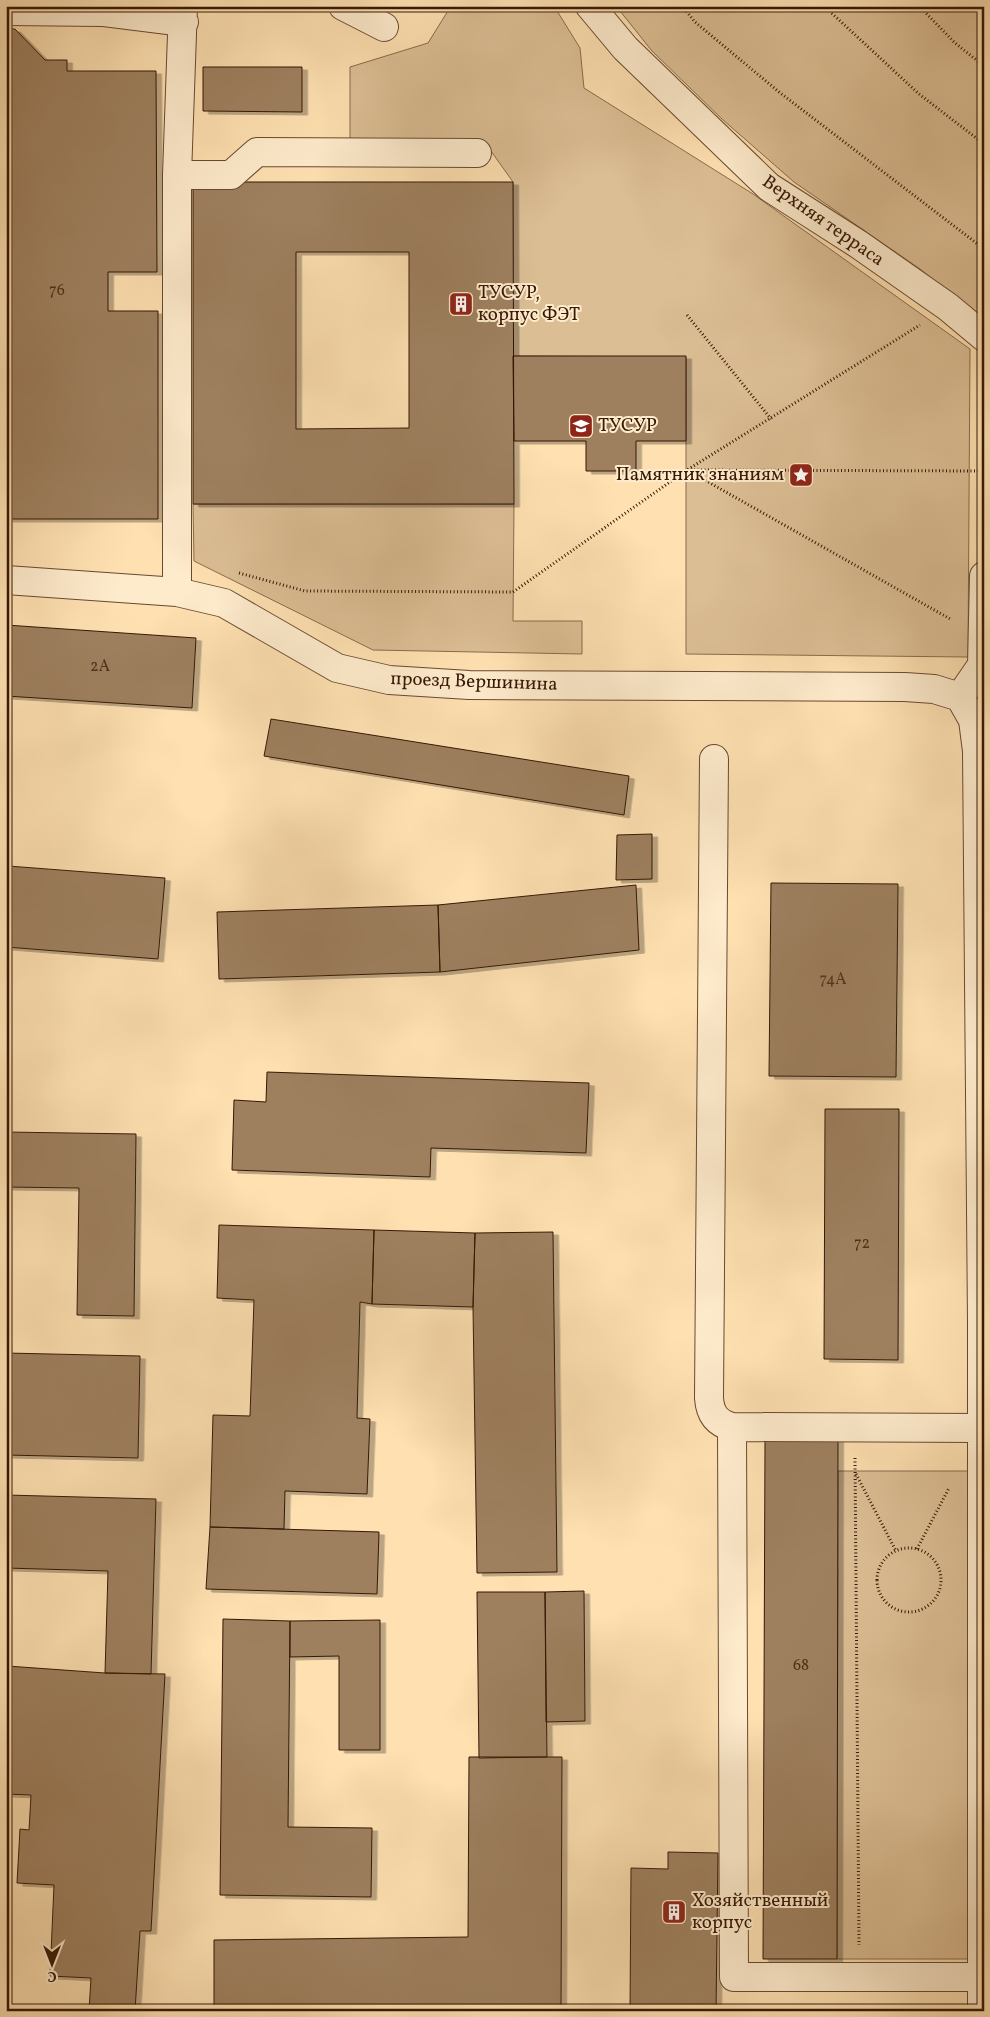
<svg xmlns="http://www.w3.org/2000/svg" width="990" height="2017" viewBox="0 0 990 2017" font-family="Vollkorn,serif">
<defs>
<filter id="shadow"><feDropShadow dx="5.5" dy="3" stdDeviation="0" flood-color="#0004"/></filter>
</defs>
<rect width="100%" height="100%" fill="#fee0b1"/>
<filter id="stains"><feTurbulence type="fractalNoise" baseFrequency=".004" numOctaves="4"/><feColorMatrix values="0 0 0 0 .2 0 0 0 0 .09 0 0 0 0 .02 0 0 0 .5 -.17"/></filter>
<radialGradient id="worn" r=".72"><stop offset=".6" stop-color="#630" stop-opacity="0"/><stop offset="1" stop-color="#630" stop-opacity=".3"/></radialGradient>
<path fill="#dcbe94" stroke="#896b4c" d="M451,6H554L580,48L584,88L753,194L970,349L968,657L686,654V357L513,356V182L486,144L350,142V67L428,43Z
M616,6H984V320L920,269L794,182L722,119L652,51Z
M193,504H514L513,621H582V654L373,650L194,561Z
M838,1471H971L969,1959H837Z"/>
<path fill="#9e805e" stroke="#361805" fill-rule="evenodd" filter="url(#shadow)" d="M6,29H15L45,60H67V71H156L157,272H108V311H158V519H6Z
M203,67H302V112L203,111Z
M193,182H513L514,504H193ZM296,252H409V428L296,429Z
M513,356H686V441H636V471H586V441H514Z
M6,625L196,638L192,708L6,696Z
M271,719L629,776L624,815L264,756Z
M652,834V879L616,880L617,835Z
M8,866L165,878L158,959L6,947V893Z
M771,883L898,884L896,1077L769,1076Z
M636,885L639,950L440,972L438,905Z
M438,905L440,972L219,979L217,912Z
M267,1072L589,1083L586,1153L431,1148L430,1177L232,1170L234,1100L266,1102Z
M825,1109H899L898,1360L824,1359Z
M6,1132L136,1134L134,1316L77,1315L79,1188L6,1187Z
M219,1225L374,1230L372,1304L360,1302L357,1418L370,1419L367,1494L285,1491L284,1529L210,1527L213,1415L250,1416L254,1300L217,1298Z
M374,1230L475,1233L473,1307L372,1304Z
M553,1232L557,1572L477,1573L473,1307L475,1233Z
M6,1353L140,1356L138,1458L6,1455Z
M765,1439H838L837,1959H763Z
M6,1495L156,1499L151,1674L105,1673L108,1571L6,1568Z
M210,1527L379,1532L377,1594L206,1589Z
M584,1591L585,1721L546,1722L545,1592Z
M477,1592H545L547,1757L479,1758Z
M223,1619L290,1621L288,1827L372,1828L371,1897L220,1895Z
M380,1620V1750H339V1656L290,1657V1621Z
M7,1666L105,1673L165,1674L151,1931H140L135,2011H89L91,1978L50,1976L54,1885L17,1883L20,1829L29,1830L31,1795L6,1794Z
M469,1757H562L561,2011L214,2010V1940L468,1937Z
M668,1852L718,1853L716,2011H630L631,1868L668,1869Z"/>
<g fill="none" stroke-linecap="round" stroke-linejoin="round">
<defs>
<path id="minor" d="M343,6L384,27
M590,6L625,48L769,187L858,244L948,307L984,337
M6,11L104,12L184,22
M177,175H231L257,152L477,153
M6,580L177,592L224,603L337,668L389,680L469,685L905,687L934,689L960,697
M177,592V175L183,6
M960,697L973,720L977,751L982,1323V2011
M960,697L982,665L984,576
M714,759L709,1398C710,1414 717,1423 732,1427L981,1428
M732,1427L734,1977H982"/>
</defs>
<use href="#minor" stroke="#684a30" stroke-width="30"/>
<path stroke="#361805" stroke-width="3" stroke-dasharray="1 2.5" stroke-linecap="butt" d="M682,6L695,22L779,92L984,249
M824,6L919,94L984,144
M919,6L955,43L984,66
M687,315L771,419
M687,470L952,620
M687,470L984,471
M239,573L305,591L513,592L687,470L920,325
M855,1458L859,1945
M856,1474L896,1551
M877 1580a32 32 0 1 1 64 0a32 32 0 1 1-64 0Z
M917,1549L949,1488"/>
<use href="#minor" stroke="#feebcc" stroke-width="28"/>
</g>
<defs>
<symbol id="building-square" viewBox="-11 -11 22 22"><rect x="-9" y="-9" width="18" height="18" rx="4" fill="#8f2418" stroke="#feebcc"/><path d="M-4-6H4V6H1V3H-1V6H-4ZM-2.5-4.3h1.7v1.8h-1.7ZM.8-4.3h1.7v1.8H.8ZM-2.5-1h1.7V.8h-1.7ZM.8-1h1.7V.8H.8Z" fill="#fff"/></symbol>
<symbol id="university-square" viewBox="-11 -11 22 22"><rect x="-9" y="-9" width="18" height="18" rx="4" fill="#8f2418" stroke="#feebcc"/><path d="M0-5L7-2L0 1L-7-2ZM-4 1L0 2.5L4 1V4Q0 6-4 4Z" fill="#fff"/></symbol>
<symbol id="sight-square" viewBox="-11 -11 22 22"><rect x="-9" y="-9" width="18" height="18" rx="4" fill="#8f2418" stroke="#feebcc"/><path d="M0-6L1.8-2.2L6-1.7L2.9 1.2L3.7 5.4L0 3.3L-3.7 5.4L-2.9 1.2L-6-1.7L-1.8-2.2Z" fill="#fff"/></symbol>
</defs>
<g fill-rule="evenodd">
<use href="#building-square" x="447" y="290" width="28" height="28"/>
<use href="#university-square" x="567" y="412" width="28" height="28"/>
<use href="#sight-square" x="787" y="461" width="28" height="28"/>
<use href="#building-square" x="660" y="1898" width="28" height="28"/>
</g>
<g text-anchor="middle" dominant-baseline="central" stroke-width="4" stroke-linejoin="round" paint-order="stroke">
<g font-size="16" fill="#50321b">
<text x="57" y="291">76</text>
<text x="100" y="667">2А</text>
<text x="833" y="980">74А</text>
<text x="862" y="1244">72</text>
<text x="801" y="1666">68</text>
</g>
<g font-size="19" fill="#361805" stroke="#feebcc">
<text transform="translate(823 221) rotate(35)">Верхняя терраса</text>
<text transform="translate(474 682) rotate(2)">проезд Вершинина</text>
</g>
<g font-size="19" fill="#361805" stroke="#feebcc" text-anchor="start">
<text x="478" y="293">ТУСУР,<tspan x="478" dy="22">корпус ФЭТ</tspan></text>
<text x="598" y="426">ТУСУР</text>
<text x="784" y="475" text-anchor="end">Памятник знаниям</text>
<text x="692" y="1901">Хозяйственный<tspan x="692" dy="22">корпус</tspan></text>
</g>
</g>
<rect width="990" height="2017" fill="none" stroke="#fee0b1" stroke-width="25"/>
<rect x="8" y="8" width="975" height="2002" fill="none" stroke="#361805" stroke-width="2.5"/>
<rect x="12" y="12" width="965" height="1992" fill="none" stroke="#361805"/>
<g transform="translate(52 1964) rotate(180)" stroke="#feebcc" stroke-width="4" paint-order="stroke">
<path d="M0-4L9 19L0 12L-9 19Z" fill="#361805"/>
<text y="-8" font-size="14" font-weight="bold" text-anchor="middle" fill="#361805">С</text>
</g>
<rect width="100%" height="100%" filter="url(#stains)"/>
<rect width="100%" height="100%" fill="url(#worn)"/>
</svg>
